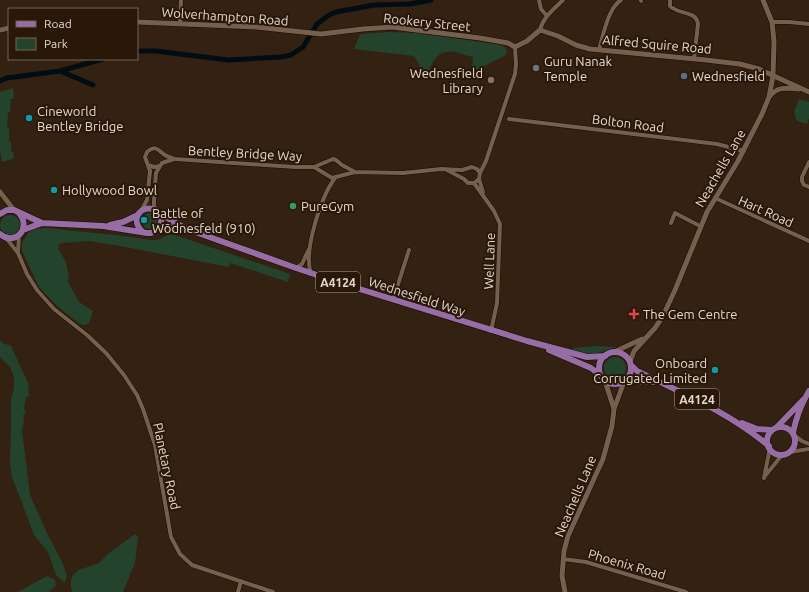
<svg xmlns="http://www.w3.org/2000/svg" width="809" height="592" viewBox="0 0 809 592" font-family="Ubuntu,sans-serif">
<rect width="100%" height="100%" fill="#332111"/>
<path fill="#24432d" d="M389,32L418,33L495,44C500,45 507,46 507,53L504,56L476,70L472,66L473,57C466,56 461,53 455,52C440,49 431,60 429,73L420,72L419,64L414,56L354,49L360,34Z
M13,88L14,99H11L10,112H8L7,127L9,128V141L11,142V151L14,152L13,159L2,162L0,150V92Z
M799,99L809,102V118L807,124L797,121L794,112Z
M142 221a8 8 0 1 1 16 0a8 8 0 1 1-16 0Z
M0 225a10 10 0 1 1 20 0a10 10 0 1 1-20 0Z
M46,228L124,236L151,240H157L168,235H175L290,274L288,282L230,263L229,267L120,246L89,241L61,243L58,246L59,250L66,262L69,279L67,280L79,302L93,311L89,323L85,325L80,324L57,306L39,287L22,251V243L28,233L34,229Z
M0,340L2,343L11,346L28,383L29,396L26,397L24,408L26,414L23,415L24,421L22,431L30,495L48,535L62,562L67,575L65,583L56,575L48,552L34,535L12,477L10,464L11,423V399L14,388V377L10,367L0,357Z
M596,346L617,347C597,354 592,356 572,350L573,348Z
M604 368a11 11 0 1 1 22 0a11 11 0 1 1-22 0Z
M135,534L138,536L135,563L123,592H73L71,588V580L74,574L79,570L99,563L108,554Z
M47,576L55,580L56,585L49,592H18Z"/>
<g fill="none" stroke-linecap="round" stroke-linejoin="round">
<path stroke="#000e14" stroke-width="5" d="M137,51H156L228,60L281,57L291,55L303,47L317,24L329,15L336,12L374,5L410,4L431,0
M60,71L93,85
M0,81L7,78L60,71L103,59"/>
<defs>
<path id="minor" d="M539,0L541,9L547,16
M670,0V6C678,15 696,10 698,24L694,59
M641,1V0
M772,22H789L809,24
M180,24L181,0
M540,30C543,17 554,9 563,0
M599,50C603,36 608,8 621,0
M509,119L717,144L744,151
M809,162L802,177V181L804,185L809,187
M148,165L154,167L160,166
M314,167L332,178L355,172L403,173L441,169L462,170L472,167L477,169L480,173
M447,170L464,179L468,183H474L479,179L480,173L486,161L515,74L516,64L515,47
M479,179L483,192
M474,183L494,211L500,224L497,303L491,331
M715,198L809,241
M142,209L147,200L150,171L145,157L147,152C157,144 158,151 165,155C168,157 172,158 175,159L295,167H314L333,159L336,160L342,165L355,172
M158,211L154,206V201L156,173L162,163L174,159
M671,223L675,213L700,226
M6,238L18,253L27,274L37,290L54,309L87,335L106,353L124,375L137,395L143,409L155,445L171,537L180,554L192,565L273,592
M18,253L19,235
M296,268L302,264L309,249
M311,274C303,251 321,197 335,178
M393,300L409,250
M795,436L802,441L809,444
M790,452L809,449
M765,476L782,455
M764,478L770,448
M563,559L586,562L686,592
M238,592L241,581"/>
<path id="tertiary" d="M137,22L256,27L321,34L363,29L392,27L480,38L508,43L515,47L527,41L540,30L558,36L576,45L590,49L706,60L740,64L759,69L809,92
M0,30L9,28
M770,96C778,86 787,88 799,89
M0,192L14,210
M614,352L642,339
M630,362L634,351L655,328L663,316L675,290L707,212L738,161L762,114L769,97L773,76L774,41L772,22L763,0
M605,381L614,409
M565,592L562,576L564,551L568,536L603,459L612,426L614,409L624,382"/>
<path id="primary" d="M0,214L7,210H14L42,223L103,226L147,233H151L165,227L184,228
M160,214L187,229L296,268L353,287L527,341L587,357L605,356
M110,225L123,222L138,215
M23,230L42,223
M143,232C138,228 136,224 137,218C141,200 171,210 158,230
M0,234C15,247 32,228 19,213
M549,350L591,368L600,375
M599 368a16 16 0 1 1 32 0a16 16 0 1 1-32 0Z
M631,365L637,371C684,394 728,412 769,446
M626,381L657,382
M742,423L757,429L772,430
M767 441a14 14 0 1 1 28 0a14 14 0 1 1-28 0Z
M776,428L803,400
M793,433C796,418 801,404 809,391"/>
</defs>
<use href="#minor" stroke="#1a0a00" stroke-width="5"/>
<use href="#tertiary" stroke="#1a0a00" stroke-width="6"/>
<use href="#primary" stroke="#1a0a00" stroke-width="7"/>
<use href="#minor" stroke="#75604e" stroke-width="4"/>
<use href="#tertiary" stroke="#75604e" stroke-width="5"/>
<use href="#primary" stroke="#976da6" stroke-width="6"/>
</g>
<circle fill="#6b7280" stroke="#291807" stroke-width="1.5" cx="536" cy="68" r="4"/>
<circle fill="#5c6f8a" stroke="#291807" stroke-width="1.5" cx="684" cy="76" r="4"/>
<circle fill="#8d6e63" stroke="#291807" stroke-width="1.5" cx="491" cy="80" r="4"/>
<g fill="#0f9aa8" stroke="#291807" stroke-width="1.5">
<circle cx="29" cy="118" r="4"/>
<circle cx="54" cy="190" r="4"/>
<circle cx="144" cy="220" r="4"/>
<circle cx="715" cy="370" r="4"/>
</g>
<circle fill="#2e9e5b" stroke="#291807" stroke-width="1.5" cx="293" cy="206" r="4"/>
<path fill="#e0444e" stroke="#291807" stroke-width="1.5" d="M632 308h4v4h4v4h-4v4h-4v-4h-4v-4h4z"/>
<g text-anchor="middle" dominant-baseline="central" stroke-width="4" stroke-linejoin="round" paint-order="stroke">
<g fill="#291807" stroke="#ac9e92" stroke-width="1">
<rect x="316" y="272" width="44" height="20" rx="3"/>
<rect x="675" y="389" width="44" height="20" rx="3"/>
</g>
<g font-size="12" font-weight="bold" fill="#e4d8ce">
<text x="338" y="282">A4124</text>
<text x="697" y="399">A4124</text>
</g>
<g font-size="13" fill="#e4d8ce" stroke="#291807">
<text transform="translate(225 16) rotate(4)">Wolverhampton Road</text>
<text transform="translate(427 22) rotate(6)">Rookery Street</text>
<text transform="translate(657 44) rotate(5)">Alfred Squire Road</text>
<text transform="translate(628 123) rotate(7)">Bolton Road</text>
<text transform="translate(245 153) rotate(3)">Bentley Bridge Way</text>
<text transform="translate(720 168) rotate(-60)">Neachells Lane</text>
<text transform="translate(766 211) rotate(24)">Hart Road</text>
<text transform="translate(489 261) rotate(-88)">Well Lane</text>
<text transform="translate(417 296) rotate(18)">Wednesfield Way</text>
<text transform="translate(167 466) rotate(78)">Planetary Road</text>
<text transform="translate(575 496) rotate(-67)">Neachells Lane</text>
<text transform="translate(627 564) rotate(16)">Phoenix Road</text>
</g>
<g font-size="13" fill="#e4d8ce" stroke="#291807" text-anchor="start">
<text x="544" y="61">Guru Nanak<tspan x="544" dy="15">Temple</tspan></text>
<text x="483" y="73" text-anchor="end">Wednesfield<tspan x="483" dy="15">Library</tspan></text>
<text x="692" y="76">Wednesfield</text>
<text x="37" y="111">Cineworld<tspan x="37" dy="15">Bentley Bridge</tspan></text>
<text x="62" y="190">Hollywood Bowl</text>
<text x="301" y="206">PureGym</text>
<text x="152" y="213">Battle of<tspan x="152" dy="15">Wōdnesfeld (910)</tspan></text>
<text x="643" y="314">The Gem Centre</text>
<text x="707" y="363" text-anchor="end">Onboard<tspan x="707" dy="15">Corrugated Limited</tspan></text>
</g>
</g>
<rect x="8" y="8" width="130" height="52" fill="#291807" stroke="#746557"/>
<rect x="16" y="21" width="20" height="6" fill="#976da6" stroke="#746557"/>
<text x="44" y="28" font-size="12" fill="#e4d8ce">Road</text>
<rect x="16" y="38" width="20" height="12" fill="#24432d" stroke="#746557"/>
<text x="44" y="48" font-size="12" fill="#e4d8ce">Park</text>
</svg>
